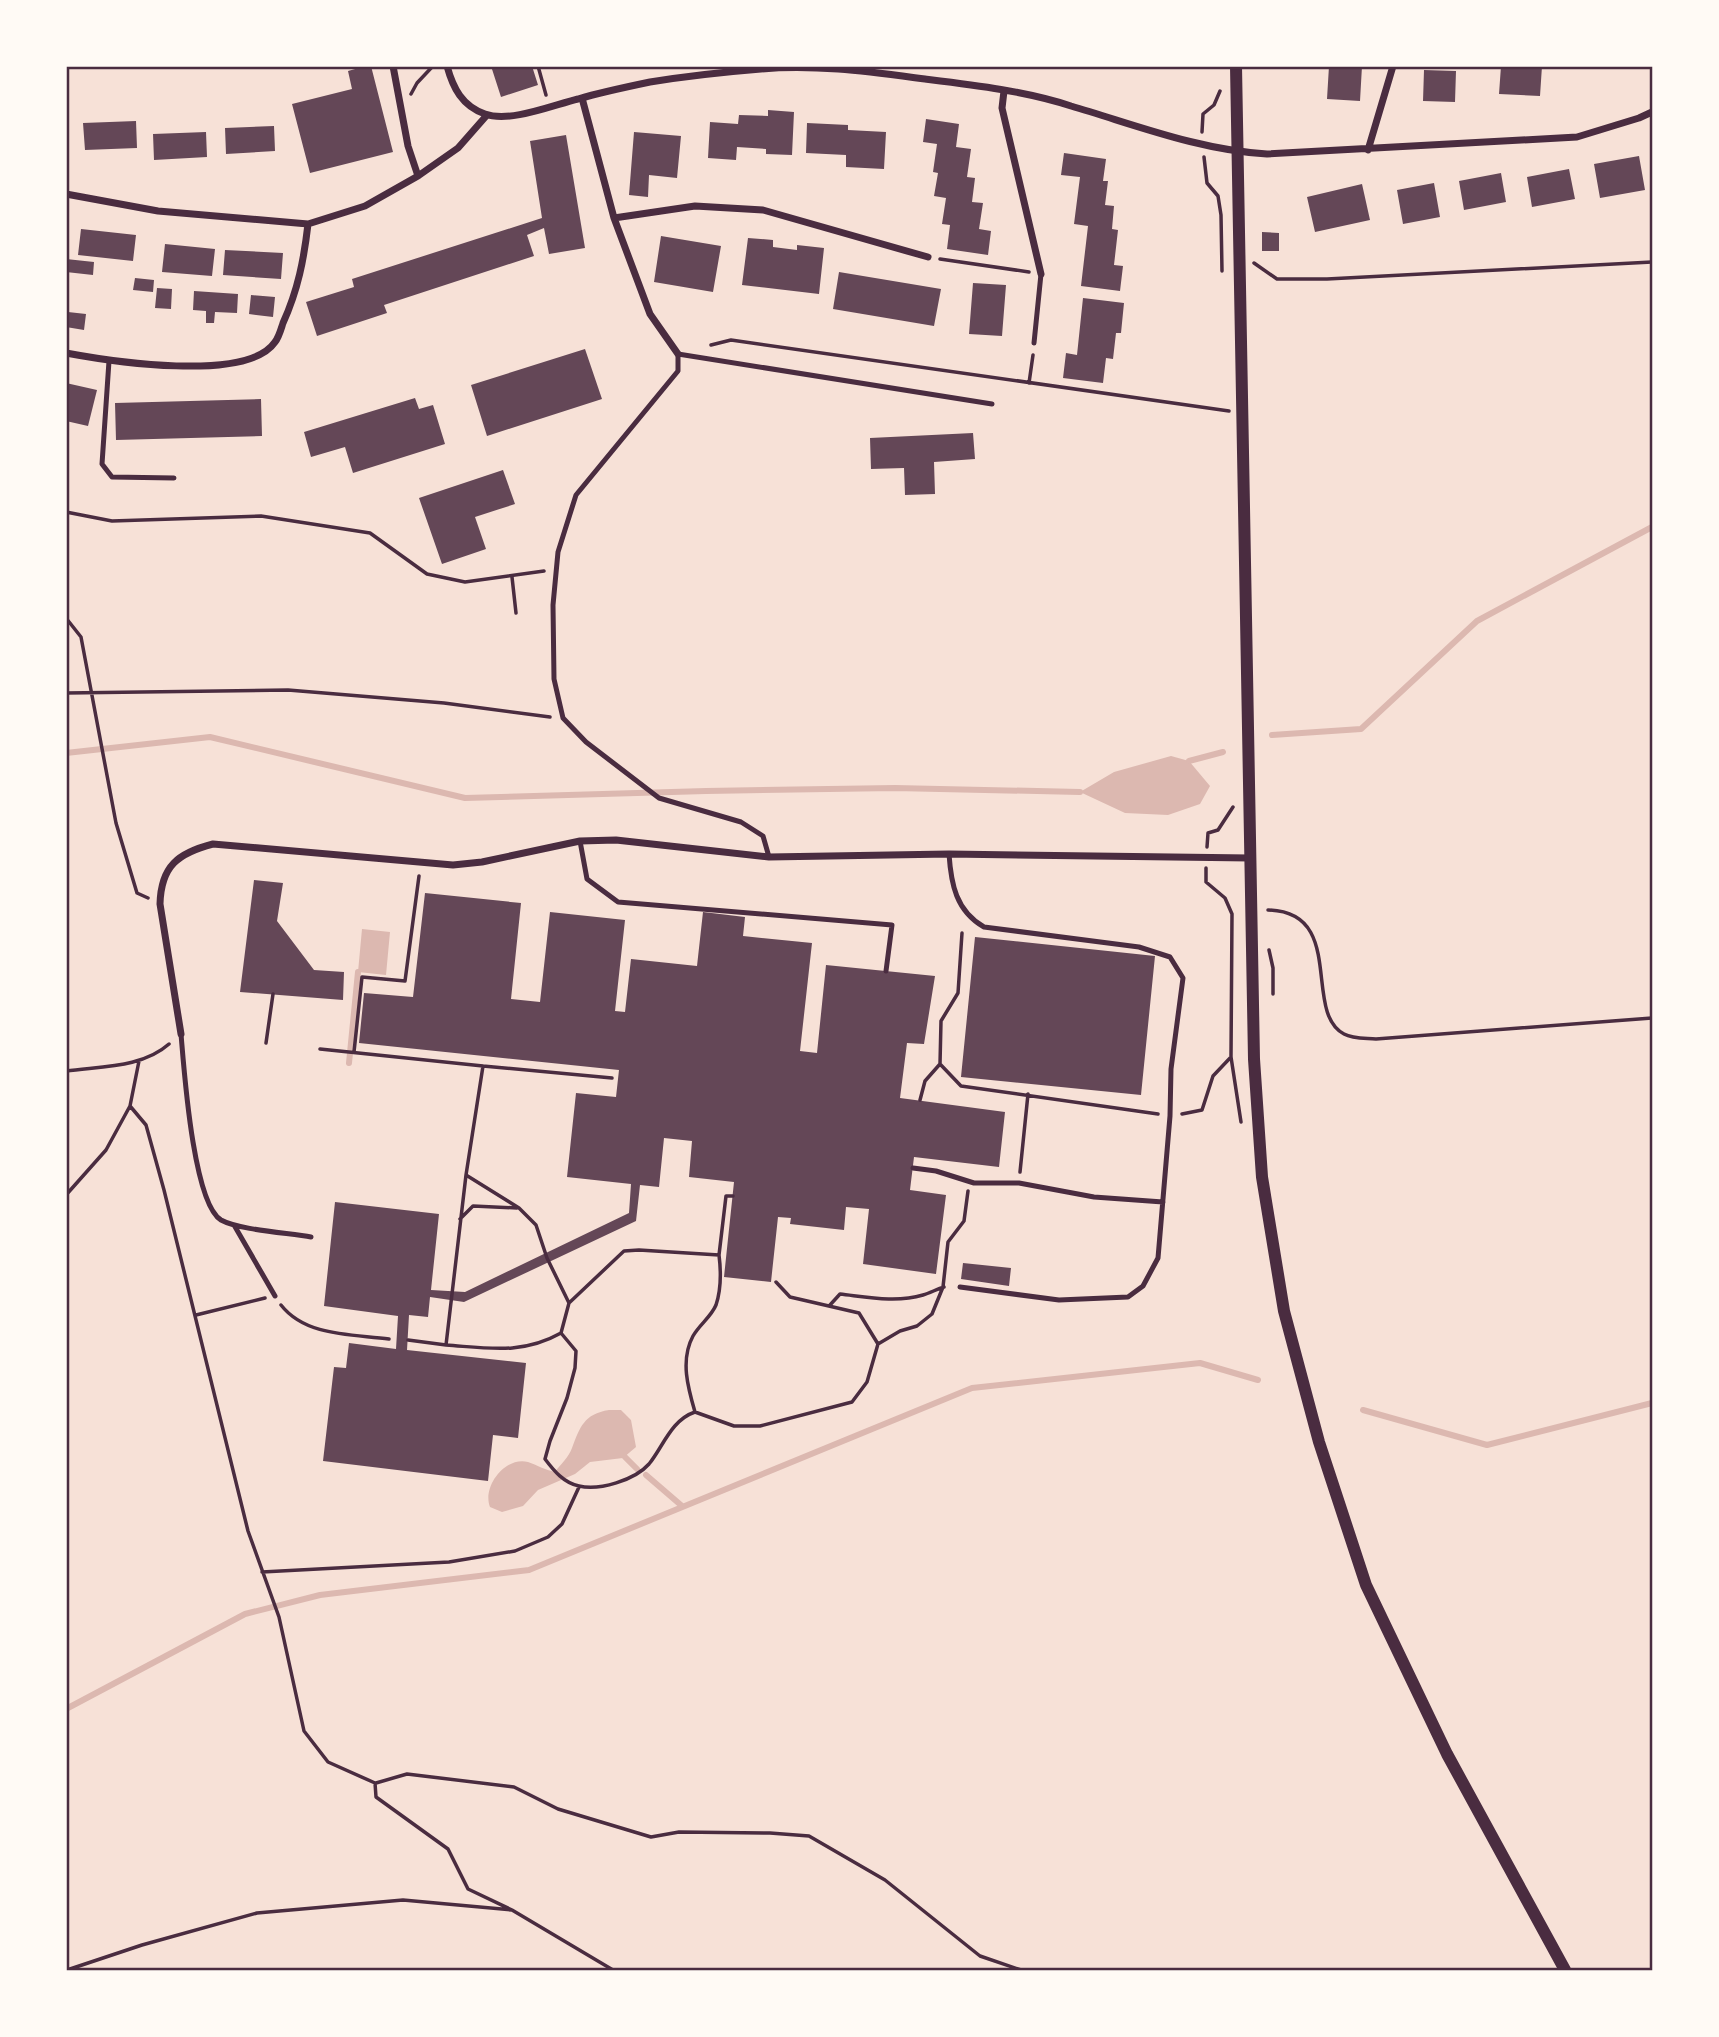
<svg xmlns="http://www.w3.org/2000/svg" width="1719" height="2037" viewBox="0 0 1719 2037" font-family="'Exo 2',sans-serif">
<rect width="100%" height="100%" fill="#f7e1d7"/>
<path fill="#dcb8b0" d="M1171,756L1189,761L1210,786L1200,804L1168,815L1125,813L1080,792L1114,772Z
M362,929L390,932L386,975L358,972Z
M609,1410H621L631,1420L636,1447L623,1458L590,1462L575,1474L538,1490L523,1506L502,1512L490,1507C482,1487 505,1456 528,1462C537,1465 545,1470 555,1472C560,1465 569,1457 572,1448C580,1427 584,1414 609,1410Z"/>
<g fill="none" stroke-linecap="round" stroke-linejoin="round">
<path stroke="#dcb8b0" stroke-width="6" d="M1272,735L1361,729L1477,621L1652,527
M66,753L210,737L465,798L706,791L895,788L1080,792
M1189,761L1223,752
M349,1063L358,972
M1363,1410L1487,1445L1652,1403
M625,1457L637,1469
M646,1475L682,1506
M66,1709L245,1614L320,1595L529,1570L972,1388L1200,1363L1258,1380"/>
</g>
<path fill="#644757" d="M366,66H371L393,152L310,173L292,104L352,89L348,71Z
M491,66H532L538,85L501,97Z
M1329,66H1362L1360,101L1327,99Z
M1501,66H1542L1540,96L1499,94Z
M1424,70L1456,71L1455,102L1423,101Z
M768,110L794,112L792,155L766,154V149L737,147L736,160L708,158L710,122L738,124L739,115L768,116Z
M926,119L959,124L956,147L971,149L967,177L975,178L972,202L983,203L979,229L991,231L988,255L947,249L950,225L942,224L946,198L934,196L938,173L933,172L937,144L923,142Z
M136,121L137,148L85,150L83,123Z
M807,123L848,125V130L886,132L884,169L846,167V155L806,153Z
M274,126L275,151L226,154L225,128Z
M206,132L207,157L154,160L153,134Z
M634,132L681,136L677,178L649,175L648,197L629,195Z
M566,135L585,248L549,254L544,228L527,235L534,256L384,305L387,313L317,336L306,302L354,287L352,279L542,218L530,141Z
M1064,153L1106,159L1103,181H1108L1105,205L1114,206L1112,229L1118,230L1114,265L1123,266L1120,291L1081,286L1088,226L1074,224L1080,177L1061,175Z
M1639,156L1645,190L1600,198L1594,164Z
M1569,169L1575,199L1532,207L1527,177Z
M1501,173L1506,202L1464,210L1459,181Z
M1434,183L1440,217L1403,224L1397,190Z
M1362,184L1370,220L1315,232L1307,197Z
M81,229L136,235L133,261L78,255Z
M1262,232L1279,233V251H1262Z
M661,236L721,246L713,292L654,282Z
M748,238L773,240V247L797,250V245L824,248L819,294L742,285Z
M165,244L215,249L212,276L162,272Z
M225,250L283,253L281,279L223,275Z
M66,259L94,262L93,275L66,272Z
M839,272L941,289L934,326L833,309Z
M135,278L154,280L153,292L133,290Z
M973,283L1006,285L1002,336L969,334Z
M157,288L172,289L171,309L155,308Z
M194,291L238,294L237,313L215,312L214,323H206V311L193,310Z
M251,295L275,297L273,317L249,314Z
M1083,298L1124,303L1121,333H1116L1113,359L1106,358L1103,383L1063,378L1066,353L1077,355Z
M68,312L86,314L84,330L66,327Z
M585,349L602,399L487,436L471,385Z
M66,383L97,390L88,426L66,421Z
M415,398L419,409L433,405L445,444L353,473L345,447L311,457L304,432Z
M261,399L262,436L116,440L115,403Z
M973,433L975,459L934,462L935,494L905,495L904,468L871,469L870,438Z
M503,470L515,504L475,517L486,549L442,564L419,498Z
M254,880L283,883L277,921L314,970L344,972L343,1000L240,992Z
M425,893L521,903L511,999L540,1002L550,912L625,920L615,1011L625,1012L631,959L697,966L703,912L745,917L743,936L812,943L800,1051L817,1053L826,965L935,976L924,1044L907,1043L900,1098L1005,1112L999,1167L914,1157L910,1190L946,1195L936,1274L863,1264L869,1209L846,1207L844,1230L790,1224L791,1218L778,1217L771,1282L724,1277L734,1182L689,1177L692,1141L664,1138L659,1187L640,1185L636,1221L464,1302L430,1297L428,1317L409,1315L407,1350L526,1363L518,1438L493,1435L488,1481L323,1461L334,1367L346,1368L349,1343L396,1349L398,1316L324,1306L335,1202L439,1214L431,1290L465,1292L629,1213L631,1184L567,1177L576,1093L616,1097L619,1070L359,1043L364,993L413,997Z
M975,937L1155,956L1141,1095L961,1077Z
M963,1263L1011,1268L1009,1286L961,1279Z"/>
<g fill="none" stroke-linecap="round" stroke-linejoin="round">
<path stroke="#4a2c40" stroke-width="3.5" d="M538,66L546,95
M411,94L417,83L433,66
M1202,132L1203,114L1214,105L1220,91
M1204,157L1207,183L1218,196L1221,215L1222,271
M940,259L1029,272
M1254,263L1277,279H1327L1652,262
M711,345L731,340L1229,411
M1029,383L1033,355
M66,512L112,521L261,516L370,533L427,574L465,582L544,571
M512,577L516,613
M66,618L81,637L116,823L137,893L148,898
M66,693L288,690L444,703L550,717
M1207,847L1208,833L1218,830L1233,807
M1206,868V882L1225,898L1232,914L1231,1057L1241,1122
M1268,910C1347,912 1302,1012 1344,1034C1353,1039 1365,1038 1376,1039L1652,1018
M1269,950L1273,968V994
M266,1043L273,994
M320,1049L483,1066
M354,1052L362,977L405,981L419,876
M940,1064L961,1086L1158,1114
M66,1071C101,1066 142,1068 169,1044
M920,1100L925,1081L940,1064L941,1021L958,993L962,933
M130,1106L146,1125L164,1190L248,1531L279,1617L304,1731L328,1762L375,1783L376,1797L448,1849L468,1889L512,1910
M1182,1114L1202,1110L1213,1076L1231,1057
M1020,1172L1028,1094
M66,1195L106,1150L130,1106L139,1061
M460,1219L473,1206L517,1208
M719,1255L726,1196H733
M569,1303L547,1258L536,1225L519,1208L466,1175L483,1066L612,1078
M281,1305C306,1337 353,1334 389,1339
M830,1305L840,1294C867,1297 896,1303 923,1295C930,1293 937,1289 944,1287
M196,1315L265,1298
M408,1340L446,1345L466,1175
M878,1344L900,1331L917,1326L932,1314L943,1287L948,1242L964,1221L968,1191
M446,1345C488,1348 522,1355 561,1333
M695,1412C671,1420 663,1447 649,1464C635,1480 599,1491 579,1486C564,1483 554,1471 545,1459L550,1441L567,1398L575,1368L576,1351L561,1333L569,1303L624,1251L639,1250L719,1255C721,1271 721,1290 716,1305C711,1317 699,1325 693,1336C680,1360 688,1388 695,1412L734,1426H760L852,1402L867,1382L878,1344L859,1313L790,1297L776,1282
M262,1572L449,1562L515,1551L548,1537L562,1524L579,1487
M376,1783L407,1774L514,1787L558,1809L651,1837L679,1832L770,1833L809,1836L885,1880L980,1956L1021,1970
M67,1970L142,1945L257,1913L403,1900L512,1910L613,1970"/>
<path stroke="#4a2c40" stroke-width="5" d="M1034,343L1041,274
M109,361L102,464L112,477L174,478
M580,841L587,879L618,902L892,925L886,971
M949,854C951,884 956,911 984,927L1139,947L1170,957L1183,978L1171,1069L1170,1116L1158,1258L1143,1286L1128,1297L1059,1300L960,1287
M769,857L763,836L741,822L659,798L586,742L563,718L554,679L553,605L558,552L576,495L678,371V354L992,404
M181,1034C184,1068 193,1203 221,1220C239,1230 289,1233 311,1237
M913,1168L936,1171L974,1183H1019L1094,1197L1163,1202
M234,1225L275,1296"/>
<path stroke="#4a2c40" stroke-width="7" d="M393,66L408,146L418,176
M447,66C453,88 462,106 485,114C510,123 553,105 578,99C602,92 626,87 650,82C687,76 724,72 761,69C816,64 871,72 925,79C974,85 1025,91 1071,106C1136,125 1199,150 1267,154L1577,137L1639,118L1652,112
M1004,91L1002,108L1041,274
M582,98L614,218L650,314L678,354
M1368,150L1393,66
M66,194L158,211L308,224L365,206L418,176L458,148L487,115
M614,218L695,206L763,210L928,257
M66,353C109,361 247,383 275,342C279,337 281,329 283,323C298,290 304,259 308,224
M181,1034L160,904C161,866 178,853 213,844L453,865L482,862L580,841L616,840L769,857L949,854L1250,858"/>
<path stroke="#4a2c40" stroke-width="12" d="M1236,66L1254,1059L1262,1177L1284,1311L1319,1442L1366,1585L1447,1754L1565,1970"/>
</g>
<rect width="1719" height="2037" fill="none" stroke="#fffaf5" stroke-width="136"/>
<rect x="68" y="68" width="1583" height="1901" fill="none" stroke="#4a2c40" stroke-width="2.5"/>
</svg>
